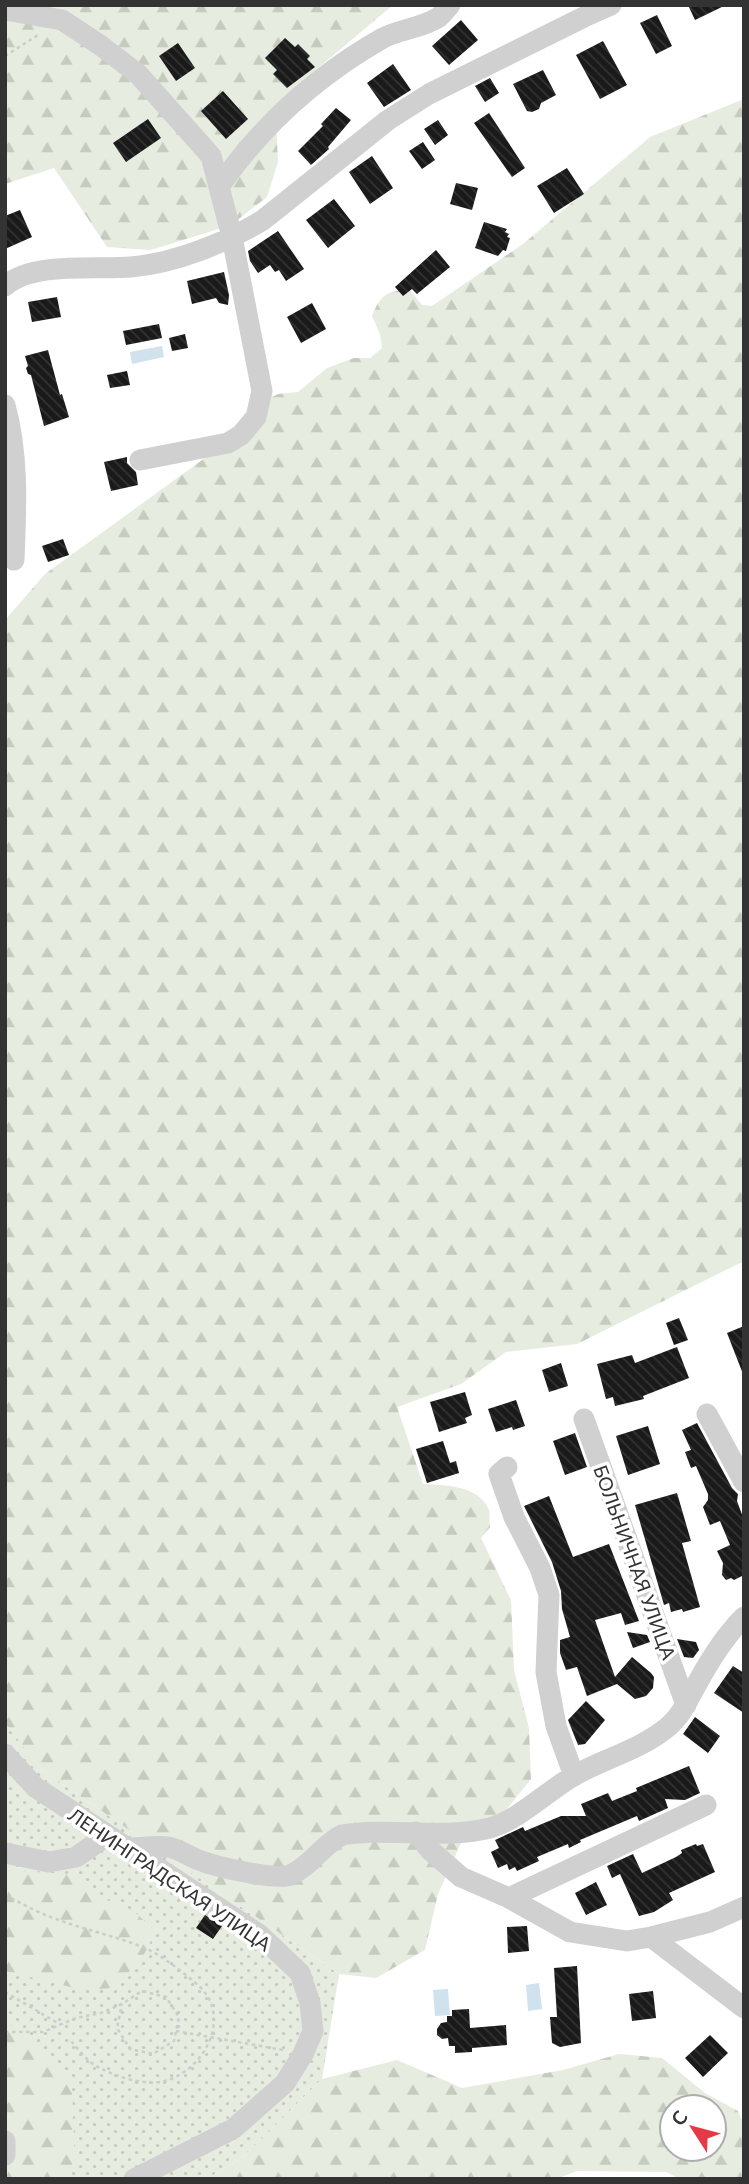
<svg xmlns="http://www.w3.org/2000/svg" width="749" height="2184" viewBox="0 0 749 2184" font-family="Lato,sans-serif">
<defs>
<pattern id="grass-dots" width="8" height="8" patternUnits="userSpaceOnUse" patternTransform="scale(1.75)"><rect width="8" height="8" fill="#e6ecdf"/><path d="M2 2h.1M6 6h.1" fill="none" stroke="#c6cbc0" stroke-width="1.8" stroke-linecap="round"/></pattern>
<pattern id="forest-firs" width="22" height="20" patternUnits="userSpaceOnUse" patternTransform="scale(1.75)"><rect width="22" height="20" fill="#e6ecdf"/><path d="M5 1l3.5 6h-7zM16 11l3.5 6h-7z" fill="#c6cbc0"/></pattern>
<pattern id="building-back-hatch" width="6" height="6" patternUnits="userSpaceOnUse" patternTransform="scale(1.75)"><rect width="6" height="6" fill="#1a1a1a"/><path d="M-1 5l2 2M0 0l6 6M5-1l2 2" fill="none" stroke="#333"/></pattern>
</defs>
<rect width="100%" height="100%" fill="#fff"/>
<path fill="url(#grass-dots)" d="M5,1723L42,1770L339,1974L322,2079L243,2157L207,2179H5Z"/>
<path fill="url(#forest-firs)" fill-rule="evenodd" d="M5,5H393L299,84L276,121L278,162L267,197L231,225L151,250L107,247L54,168L5,184Z
M744,99V1261L577,1344L506,1352L461,1384L397,1407L423,1484C444,1485 479,1485 489,1510C490,1514 489,1522 490,1527L481,1538L511,1600L514,1670L529,1728L531,1779L506,1810L466,1832L438,1894L425,1950L376,1978L339,1974L42,1770L5,1723V620L45,574L231,439L266,400L278,394L298,392L327,368L354,358H370L382,348L380,334L372,316C381,294 386,292 409,289L422,305L432,306L523,244L650,137Z
M5,1868L18,1871L70,1874L103,1898L137,1914L154,1930C150,1954 130,1971 112,1988L83,1990L5,1971Z
M5,2021L52,2056L72,2089L75,2161L63,2179H5L10,2159L5,2130Z
M619,2054L662,2058L705,2093L738,2111L744,2126V2179H680L666,2172L577,2171L556,2179H207L243,2157L322,2079L397,2060L462,2088L563,2070ZM714,2107V2149H672V2107Z"/>
<path fill="#cfe2ee" d="M162,346L164,357L132,364L130,352Z
M539,1983L542,2009L528,2011L526,1985Z
M448,1989L450,2015L435,2016L433,1990Z"/>
<path fill="url(#building-back-hatch)" d="M688,5H726L695,20Z
M657,15L672,46L656,54L640,23Z
M461,20L478,40L449,65L432,46Z
M285,38L295,47L298,44L310,56L307,59L315,67L287,88L273,74L277,70L265,58Z
M603,41L627,85L600,99L576,55Z
M178,43L195,68L176,81L159,56Z
M393,64L411,90L384,107L367,83Z
M543,70L556,95L541,103L539,109L532,112L527,111L513,84Z
M490,78L499,93L485,102L475,86Z
M223,91L248,119L226,139L201,111Z
M336,108L351,120L328,147L329,149L311,165L298,151L323,126L321,124Z
M489,113L525,168L512,177L474,123Z
M148,119L161,138L126,162L113,143Z
M438,120L448,135L435,145L424,129Z
M423,142L435,160L422,169L409,151Z
M372,156L393,188L370,204L349,172Z
M567,168L584,194L554,213L537,186Z
M456,183L478,188L472,210L450,204Z
M334,199L355,226L328,248L306,220Z
M20,210L32,237L5,249V216Z
M484,222L507,229L505,232L509,234L507,237L510,238L506,251L503,250L498,256L475,248Z
M278,231L304,269L286,281L279,270L275,272L270,265L258,273L250,261L248,251Z
M436,250L450,267L417,294L412,289L403,296L395,287Z
M224,272L229,295L228,305L219,303L216,298L192,304L187,281Z
M57,297L61,317L32,322L28,302Z
M312,303L326,329L301,343L287,317Z
M159,324L162,338L126,345L123,331Z
M185,334L188,348L172,351L169,338Z
M48,350L60,395L62,394L69,417L44,426L31,375L28,374L26,368L28,366L25,356Z
M127,371L130,385L110,388L107,375Z
M127,457V463L136,472L138,485L111,491L104,462Z
M63,539L69,555L48,562L42,546Z
M679,1318L688,1340L674,1345L666,1323Z
M744,1326V1374H743L727,1333Z
M677,1347L689,1378L643,1396L644,1399L615,1406L613,1397L606,1399L597,1364L632,1355L635,1363Z
M561,1363L568,1386L549,1392L542,1370Z
M465,1392L472,1415L465,1418L467,1423L439,1432L430,1402Z
M516,1400L525,1426L513,1430L512,1427L496,1432L488,1409Z
M697,1423L732,1488L738,1494L737,1501L744,1520V1575L734,1580L731,1578L726,1580L722,1575L723,1563L717,1551L730,1545L720,1521L710,1525L703,1507L708,1500V1494L696,1466L691,1468L685,1452L691,1450L682,1430Z
M648,1426L660,1464L628,1475L616,1436Z
M575,1433L587,1467L565,1475L553,1441Z
M443,1441L450,1463L456,1461L459,1473L427,1483L416,1449Z
M677,1493L691,1541L682,1543L700,1607L683,1612L682,1609L671,1612L669,1603L664,1605L635,1505Z
M549,1496L573,1557L609,1544L639,1621L625,1625L621,1613L595,1620L615,1677L632,1657L651,1673L654,1677L653,1688L646,1696L635,1699L617,1684L587,1696L577,1667L566,1670L560,1653V1640L570,1637L562,1609L561,1591L552,1562L524,1506Z
M627,1632L647,1635L650,1642L633,1648Z
M677,1639L696,1642L699,1650L693,1658L684,1657Z
M733,1666L744,1673V1713L714,1693Z
M586,1701L605,1720L585,1744L578,1745L568,1720Z
M695,1717L720,1736L708,1753L683,1734Z
M689,1766L700,1793L685,1800L665,1799L668,1808L639,1821L637,1816L580,1840L581,1842L569,1848L568,1844L537,1857L539,1861L517,1871L515,1867L509,1870L507,1864L498,1868L491,1852L499,1848L495,1840L523,1827L525,1831L561,1816H586L581,1804L608,1793L612,1801L637,1791L636,1788Z
M696,1844L697,1846L703,1844L715,1872L669,1893L673,1900L654,1912L639,1916L620,1874L612,1878L607,1866L633,1854L642,1873L676,1857L682,1853L681,1850Z
M596,1882L607,1905L586,1915L575,1893Z
M205,1915L222,1926L213,1939L196,1928Z
M527,1926L529,1951L508,1953L507,1927Z
M577,1966L581,2043L560,2047L552,2043L550,2017H557L554,1968Z
M653,1991L656,2018L632,2021L629,1994Z
M469,2009L470,2028L506,2025L507,2045L472,2048V2052L455,2053V2046H449L448,2038L442,2039L437,2035V2029L441,2023L447,2022V2016H452V2010Z
M710,2035L728,2053L703,2077L685,2058Z"/>
<g fill="none" stroke-linecap="round" stroke-linejoin="round">
<path stroke="#cdcdcd" stroke-width="2.5" stroke-dasharray="3.5 3.5" stroke-linecap="butt" d="M5,56L38,35
M5,1895C23,1904 40,1914 59,1920C86,1930 114,1936 140,1946C161,1954 181,1971 198,1985C233,2016 205,2070 165,2081C144,2086 117,2077 98,2067C88,2062 79,2050 71,2041
M5,1992L61,2025
M176,2031L283,2050
M5,2032H43L76,2018L101,2013L122,2004L142,1991L166,1997L179,2017L174,2041L153,2054L130,2049L117,2028L122,2004"/>
<path stroke="#d0d0d0" stroke-width="21" d="M5,10L62,20L100,45L138,74L211,156L232,237L262,391L256,417L241,435L228,443L140,460
M219,187C261,126 318,75 383,38C400,29 423,28 439,17C443,14 446,9 450,5
M5,286C33,261 97,270 131,267C176,263 225,243 263,220L388,120L429,94L584,17L611,5
M5,405C19,456 16,509 14,560
M707,1414L744,1482
M584,1419L686,1705
M507,1467L499,1474L514,1517L540,1568L549,1595L546,1672L556,1726L574,1776
M5,1754L35,1787L260,1935L300,1973L310,2003L313,2031L303,2054L285,2083L233,2129L134,2179
M416,1832L430,1850L461,1877L509,1898L570,1932L627,1941L651,1937L710,1922L744,1907
M130,1848C142,1848 156,1845 168,1847C179,1849 188,1856 199,1860C214,1866 276,1881 290,1875C310,1867 322,1845 342,1835C391,1827 441,1840 490,1828C517,1821 550,1789 575,1775C606,1758 642,1749 669,1726C683,1714 689,1697 698,1682C711,1658 725,1636 744,1617
M5,1853L49,1862L76,1857L108,1835
M509,1898L706,1805
M651,1937L744,2008
M5,2141V2155"/>
</g>
<g text-anchor="middle" dominant-baseline="central" stroke-width="7" stroke-linejoin="round" paint-order="stroke">
<g font-size="19" fill="#333" stroke="#fff">
<text transform="translate(635 1562) rotate(70)">БОЛЬНИЧНАЯ УЛИЦА</text>
<text transform="translate(170 1879) rotate(34)">ЛЕНИНГРАДСКАЯ УЛИЦА</text>
</g>
</g>
<rect width="749" height="2184" fill="none" stroke="#333333" stroke-width="14"/>
<g transform="translate(693 2128) rotate(306)"><circle r="33" fill="#ffffff" stroke="#adadad" stroke-width="2"/>
<path d="M0-5L12 26L0 18L-12 26Z" fill="#e63946"/>
<text y="-10" font-size="19" font-weight="bold" text-anchor="middle" fill="#333333">С</text>
</g>
</svg>
